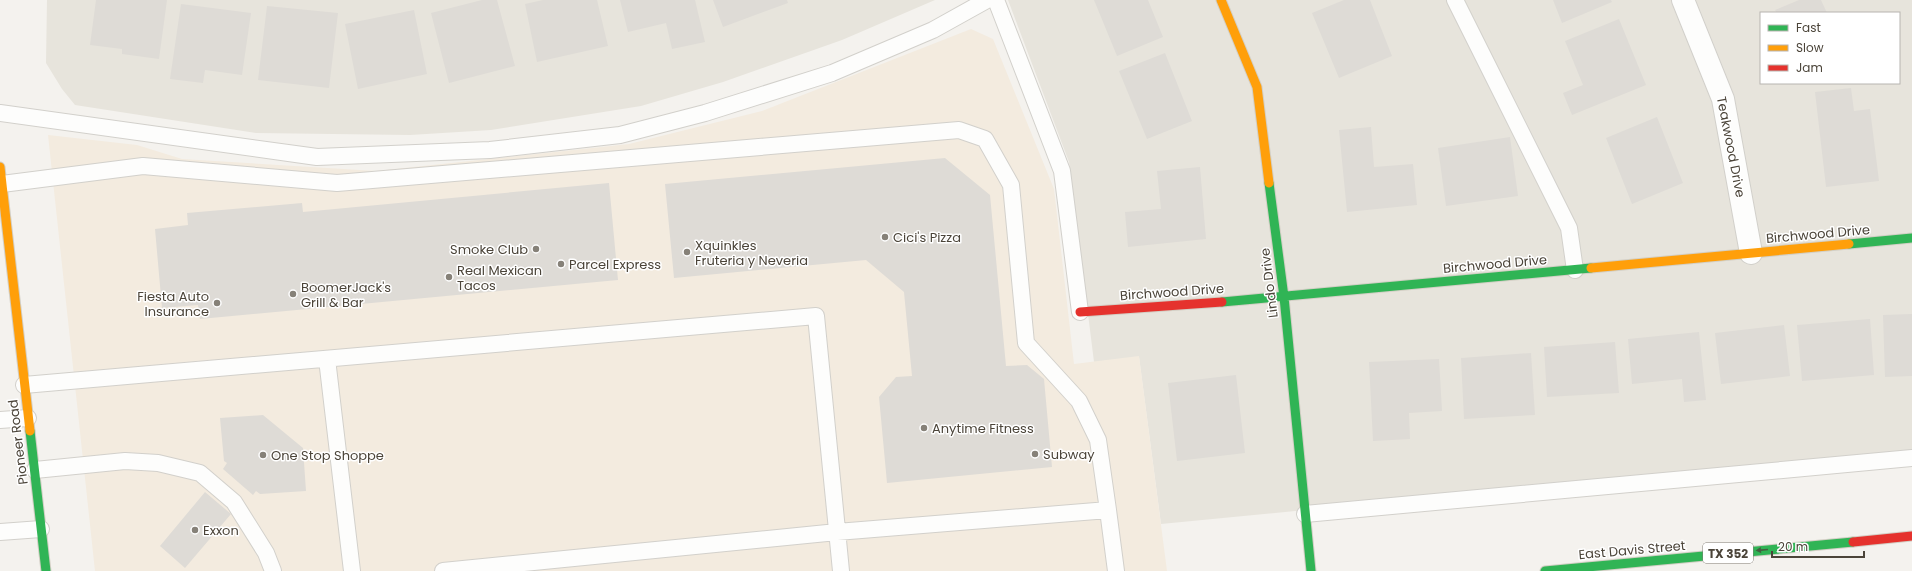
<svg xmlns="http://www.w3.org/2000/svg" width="1912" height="571" viewBox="0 0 1912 571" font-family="Poppins,sans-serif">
<rect width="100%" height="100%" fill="#f4f2ee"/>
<path fill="#e7e4dc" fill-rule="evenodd" d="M47,0H935L842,40L723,82L641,106L491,130L410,135L256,133L75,105L62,89L46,63Z
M1008,0H1912V451L1161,524L1139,357L1094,362L1069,162ZM1761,13H1899V83H1761Z"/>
<path fill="#f3ebdf" d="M971,29L993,39L1054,189L1074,364L1139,356L1167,571H95L48,135L137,145L182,159L376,171L629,144L762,111Z"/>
<path fill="#dedbd6" d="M96,0H167L159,59L122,54V49L90,45Z
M482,0H497L515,66L449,83L431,13Z
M543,0H597L608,46L537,62L525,4Z
M620,0H695L705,42L672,49L666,23L628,32Z
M713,0H787L788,3L723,27Z
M1094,0H1148L1163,37L1117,56Z
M1344,0H1370L1392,56L1339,78L1312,13Z
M1553,0H1611L1612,2L1562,23Z
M1799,0H1821L1827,13H1777L1775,10Z
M181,4L251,13L242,75L205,70L203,83L170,79Z
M267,6L338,13L329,88L258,80Z
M414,10L427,74L358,89L345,24Z
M1619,19L1646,85L1572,115L1563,93L1583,85L1565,41Z
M1165,53L1192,121L1147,139L1119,71Z
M1851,88L1854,111L1870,109L1879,181L1826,187L1815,92Z
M1657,117L1683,183L1632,204L1606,138Z
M1371,127L1374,167L1413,164L1417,205L1347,212L1339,130Z
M1510,137L1518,196L1446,206L1438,148Z
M945,158L990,195L1006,366L1027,365L1044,379L1052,467L887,483L879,397L896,377L912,376L904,292L866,260L674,278L665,184Z
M1200,167L1206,239L1128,247L1125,212L1161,209L1157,171Z
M609,183L618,280L200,319L198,305L162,308L155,229L188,225L187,213L302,203L303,212Z
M1912,314V376L1885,377L1883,315Z
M1870,319L1874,375L1802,381L1797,325Z
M1784,325L1790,376L1721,384L1715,333Z
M1699,332L1706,400L1684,402L1682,379L1632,384L1628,339Z
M1615,342L1619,393L1547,397L1544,347Z
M1531,353L1535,415L1464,419L1461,358Z
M1439,359L1442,411L1409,413L1410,439L1373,441L1369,362Z
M1236,375L1245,453L1177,461L1168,383Z
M263,415L303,448L306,491L260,494L256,491L253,495L223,469L227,463L224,461L220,418Z
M205,492L231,514L185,568L160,546Z"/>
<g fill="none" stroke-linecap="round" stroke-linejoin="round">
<defs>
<path id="lane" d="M996,0L1062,171L1080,312
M1455,0L1569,228L1575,270
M0,113L317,157L490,150L620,135L705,113L832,73L933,30L987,0
M2,184L143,166L337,183L959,130L985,139L1011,185L1026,343L1079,401L1098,440L1108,510L837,532L443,571
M327,359L352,571
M24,385L816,316L841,571
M0,420L28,418
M35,470L125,461L158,463L200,473L234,502L266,553L273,571
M1108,510L1116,571
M1305,514L1912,458
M0,532L41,529"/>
<path id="street" d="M1683,0L1723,99L1751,253"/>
<path id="fast" d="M1269,183L1284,297L1311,571
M1849,244L1912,238
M1222,302L1591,268
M30,431L46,571
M1545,571L1853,542"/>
<path id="slow" d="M1221,0L1257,87L1269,183
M0,167L30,431
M1591,268L1849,244"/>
<path id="jam" d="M1080,312L1222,302
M1853,542L1912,536"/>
</defs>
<use href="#lane" stroke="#d2d0cb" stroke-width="18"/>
<use href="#street" stroke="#d2d0cb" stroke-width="24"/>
<use href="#fast" stroke="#d3cfc5" stroke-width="11"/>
<use href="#slow" stroke="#d3cfc5" stroke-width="11"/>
<use href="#jam" stroke="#d3cfc5" stroke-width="11"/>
<use href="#lane" stroke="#fdfdfc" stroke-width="16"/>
<use href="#street" stroke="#fdfdfc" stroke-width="22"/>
<use href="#fast" stroke="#30b455" stroke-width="9"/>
<use href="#slow" stroke="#ff9f0a" stroke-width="9"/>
<use href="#jam" stroke="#e5322d" stroke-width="9"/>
</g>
<defs><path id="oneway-solid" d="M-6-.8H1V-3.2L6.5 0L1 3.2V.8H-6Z"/></defs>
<use fill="#446040" href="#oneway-solid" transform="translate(1762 550) rotate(175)"/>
<g fill="#868178" stroke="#fff" stroke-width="1.5">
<circle cx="885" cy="237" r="4"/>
<circle cx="536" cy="249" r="4"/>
<circle cx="687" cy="252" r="4"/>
<circle cx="561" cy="264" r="4"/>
<circle cx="449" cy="277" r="4"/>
<circle cx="293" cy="294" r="4"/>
<circle cx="217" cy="303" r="4"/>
<circle cx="924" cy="428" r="4"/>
<circle cx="1035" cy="454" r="4"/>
<circle cx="263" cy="455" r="4"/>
<circle cx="195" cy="530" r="4"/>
</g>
<g text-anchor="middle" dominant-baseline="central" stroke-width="3" stroke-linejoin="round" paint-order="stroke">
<rect fill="#fff" stroke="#817c74" stroke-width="1" x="1703" y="543" width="50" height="20" rx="3"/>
<g font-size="12" font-weight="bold" fill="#4b4439">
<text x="1728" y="553">TX 352</text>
</g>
<g font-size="13" fill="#4b4439" stroke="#fff">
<text transform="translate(1731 147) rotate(79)">Teakwood Drive</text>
<text transform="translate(1818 234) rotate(-5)">Birchwood Drive</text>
<text transform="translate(1495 264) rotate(-5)">Birchwood Drive</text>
<text transform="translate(1269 283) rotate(-97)">Lindo Drive</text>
<text transform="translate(1172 292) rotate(-4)">Birchwood Drive</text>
<text transform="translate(18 442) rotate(-97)">Pioneer Road</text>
<text transform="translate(1632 550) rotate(-5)">East Davis Street</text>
</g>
<g font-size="13" fill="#4b4439" stroke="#fff" text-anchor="start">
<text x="893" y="237">Cici's Pizza</text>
<text x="695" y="245">Xquinkles<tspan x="695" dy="15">Fruteria y Neveria</tspan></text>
<text x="528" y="249" text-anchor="end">Smoke Club</text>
<text x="569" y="264">Parcel Express</text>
<text x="457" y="270">Real Mexican<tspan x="457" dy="15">Tacos</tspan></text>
<text x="301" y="287">BoomerJack's<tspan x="301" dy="15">Grill &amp; Bar</tspan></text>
<text x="209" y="296" text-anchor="end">Fiesta Auto<tspan x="209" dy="15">Insurance</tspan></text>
<text x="932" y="428">Anytime Fitness</text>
<text x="1043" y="454">Subway</text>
<text x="271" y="455">One Stop Shoppe</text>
<text x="203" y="530">Exxon</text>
</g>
</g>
<rect x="1760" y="12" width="140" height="72" fill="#ffffff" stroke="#b7b4b0"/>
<rect x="1768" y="25" width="20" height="6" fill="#30b455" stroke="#b7b4b0"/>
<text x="1796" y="32" font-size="12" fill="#4b4439">Fast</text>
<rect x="1768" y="45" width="20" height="6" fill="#ff9f0a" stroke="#b7b4b0"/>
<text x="1796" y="52" font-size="12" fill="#4b4439">Slow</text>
<rect x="1768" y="65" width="20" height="6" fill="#e5322d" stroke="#b7b4b0"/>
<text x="1796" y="72" font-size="12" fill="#4b4439">Jam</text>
<path d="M1772 551v6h92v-6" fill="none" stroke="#4b4439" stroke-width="2"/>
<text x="1778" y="551" font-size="12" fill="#4b4439" stroke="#ffffff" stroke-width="3" paint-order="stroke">20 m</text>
</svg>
